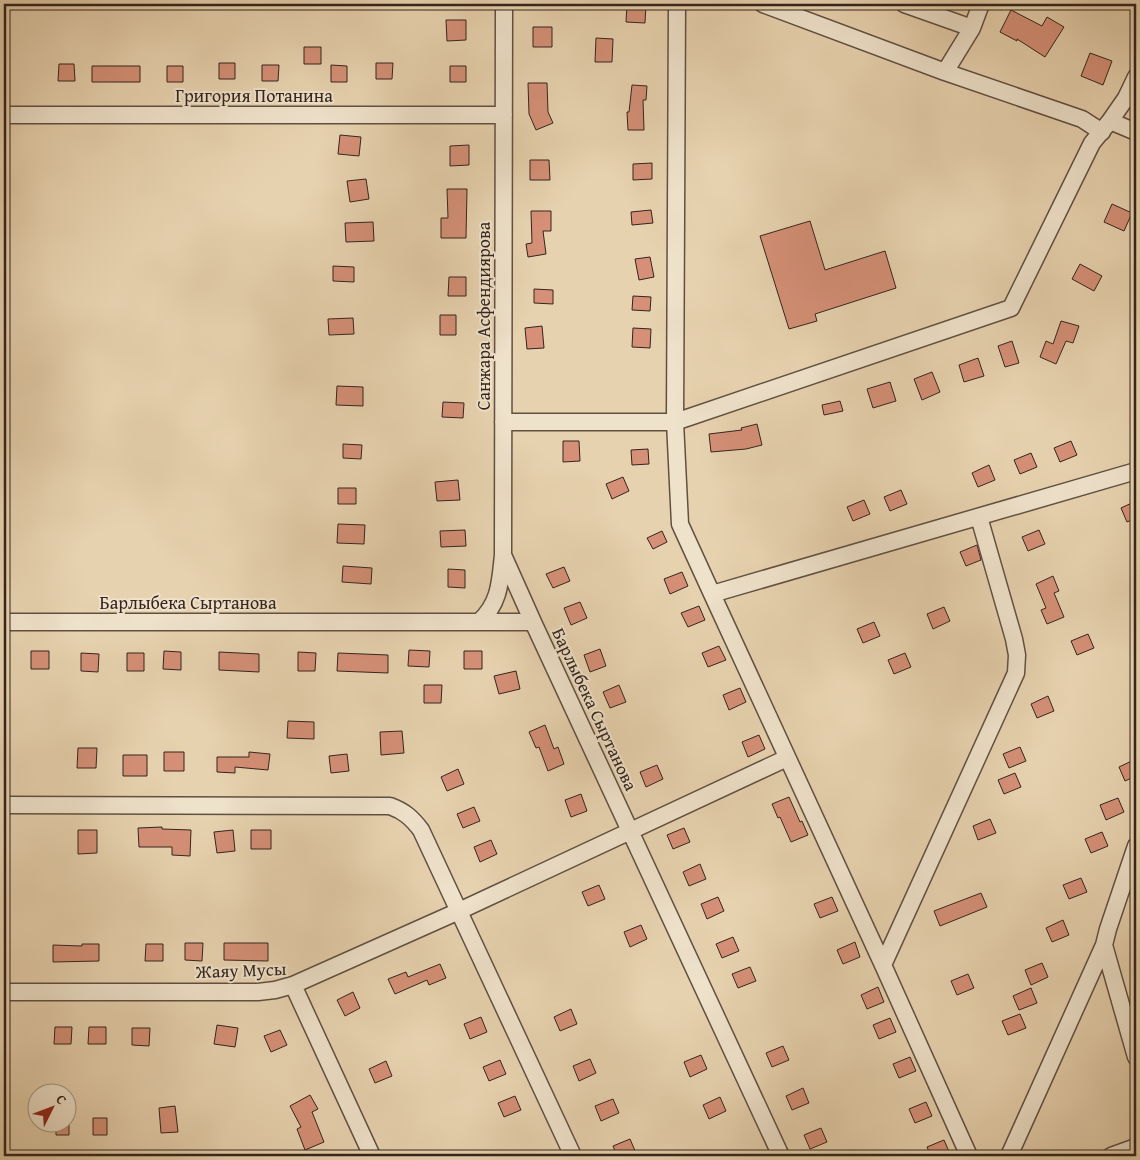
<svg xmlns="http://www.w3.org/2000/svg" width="1140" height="1160" viewBox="0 0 1140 1160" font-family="'Gentium Book Plus',serif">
<rect width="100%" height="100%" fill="#e7d2af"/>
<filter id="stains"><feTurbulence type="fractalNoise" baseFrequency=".004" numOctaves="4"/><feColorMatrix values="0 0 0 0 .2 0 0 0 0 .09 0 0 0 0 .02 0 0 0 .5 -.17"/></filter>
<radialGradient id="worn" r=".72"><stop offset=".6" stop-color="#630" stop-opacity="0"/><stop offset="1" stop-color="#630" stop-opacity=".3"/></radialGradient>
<path fill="#d59077" stroke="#34241d" d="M627,4H646L645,23L626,22Z
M1011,10L1042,26L1047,17L1064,27L1045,57L1017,39V41L1000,32Z
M446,20H466V40L447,41Z
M533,27H552V47H533Z
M596,38L613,39L612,62H595Z
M304,47H321V64H304Z
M1090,53L1112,61L1103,85L1081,76Z
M219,63H235V79H219Z
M376,63H393L392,79H376Z
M59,64H74L75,81H58Z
M262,65H279L278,81H262Z
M331,65L347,66V82H331Z
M92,66H140V82H92Z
M167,66H183V82H167Z
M450,66H466V82H450Z
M528,83H547L548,112L553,123L536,130L529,114Z
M632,85L647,86L646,100H643L644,130H628L627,112H629Z
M340,135L361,137L359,156L338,154Z
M469,145V165L450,166V146Z
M530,160H549L550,180H530Z
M652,163V179L633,180V164Z
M366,179L369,199L350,202L347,181Z
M447,189H467L466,238H441V218H448Z
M1112,204L1132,213L1124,231L1104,222Z
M651,210L653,223L632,225L631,212Z
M531,211H551V231H543L546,254L528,257L526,244L532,243Z
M810,221L825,270L885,251L896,288L815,314L817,321L789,329L760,236Z
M373,222L374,241L346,242L345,223Z
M650,257L654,277L639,280L635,259Z
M1080,264L1102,276L1094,291L1072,279Z
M333,266L354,267V282L333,281Z
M449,277H466V296H448Z
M534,289L553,290V304L534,303Z
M633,296L651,297L650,311L632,310Z
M440,315H456V335H440Z
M353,318L354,334L329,335L328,319Z
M1061,321L1079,326L1073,343L1066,341L1056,364L1040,357L1046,341L1053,344Z
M542,326L544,348L527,349L525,328Z
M633,328L651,329L650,348L632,347Z
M1012,341L1019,363L1005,367L998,346Z
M978,358L984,376L964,382L959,365Z
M932,372L940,392L922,400L914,379Z
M890,382L896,401L873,408L867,389Z
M337,386L363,387V406L336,405Z
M840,401L843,411L824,415L822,405Z
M443,402L464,403L463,418L442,417Z
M757,424L762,445L746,449L711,452L709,434L742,430L741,428Z
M563,441H579L580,461L563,462Z
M1071,441L1077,455L1060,462L1054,448Z
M343,444L362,445L361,459L343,458Z
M648,449L649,464L632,465L631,450Z
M1031,453L1037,467L1020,474L1014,460Z
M989,465L995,480L978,487L972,473Z
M623,477L629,491L612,499L606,484Z
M458,480L460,500L437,501L435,482Z
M338,488H356V504H338Z
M901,490L907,504L890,511L884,497Z
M864,500L870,514L853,521L847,507Z
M1136,501V518L1127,522L1121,508Z
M338,524L365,525L364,544L337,543Z
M465,530L466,546L441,547L440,531Z
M1039,530L1045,544L1028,551L1022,537Z
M662,531L667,542L653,549L647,538Z
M977,545L981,560L966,566L960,552Z
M343,566L372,568L371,584L342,582Z
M564,567L570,581L553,588L546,574Z
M448,569L465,570V588L448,587Z
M682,572L688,586L670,594L664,579Z
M1053,576L1059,591L1054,593L1064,617L1047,624L1041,610L1046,608L1036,584Z
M580,602L587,618L571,625L564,608Z
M699,606L705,620L688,627L681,613Z
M944,607L950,621L933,629L927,614Z
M874,622L880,636L863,643L857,629Z
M1088,634L1094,648L1077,655L1071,641Z
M719,646L726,660L708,667L702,653Z
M600,649L606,666L590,672L584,655Z
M409,650L430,651L429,667L408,666Z
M31,651H49V669H31Z
M164,651L181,652V670L163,669Z
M464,651H482V669H464Z
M219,652L259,654V672L219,670Z
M298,652L316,653L315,671H298Z
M81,653L99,654L98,672L81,671Z
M127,653H144V671H127Z
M338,653L388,655V673L337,671Z
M905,653L911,667L894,674L888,660Z
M516,671L520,689L499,694L494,676Z
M424,685H442L441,703H424Z
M619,685L626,702L610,708L603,692Z
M740,688L746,702L729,710L723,695Z
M1048,696L1054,711L1037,718L1031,704Z
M288,721L314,722V739L287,738Z
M545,725L554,749L558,747L564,764L548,771L539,747L536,748L529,732Z
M402,731L404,753L381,755L380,732Z
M759,735L765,749L748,757L742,742Z
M1020,747L1026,761L1009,768L1003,754Z
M78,748H97L96,768H77Z
M164,752H184V771H164Z
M249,752L270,754L268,770L235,767V773L217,772V757H249Z
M347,754L349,771L331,773L329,756Z
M123,755H147V776H123Z
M1136,759V776L1125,781L1119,767Z
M657,765L663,779L646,787L640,772Z
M458,769L464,784L447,791L441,777Z
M1015,773L1021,787L1004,794L998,780Z
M581,794L587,811L571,817L565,800Z
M789,797L800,822L802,821L808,835L791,842L780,817L778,818L772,804Z
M1118,798L1124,812L1106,820L1100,805Z
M474,807L480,821L463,828L457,814Z
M990,819L996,833L978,840L973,826Z
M162,827V829L191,830L190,856L172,855V847H139L138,828Z
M684,828L690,842L673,849L667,835Z
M78,830H97V853L78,854Z
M233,830L235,851L217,853L214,832Z
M251,830H271V849H251Z
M1102,832L1108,846L1091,853L1085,839Z
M491,840L497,854L480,862L474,847Z
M700,864L706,879L689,886L683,872Z
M1081,878L1087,892L1069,899L1063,885Z
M599,885L605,899L588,906L582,892Z
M981,893L987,907L940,926L934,911Z
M718,897L724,911L707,919L701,904Z
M832,897L838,911L820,918L814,904Z
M1063,920L1069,935L1052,942L1046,928Z
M641,925L647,939L630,947L624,932Z
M733,937L739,951L722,958L716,944Z
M855,942L860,957L843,964L837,950Z
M185,943H203L202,961L185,960Z
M224,943H268V961L224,960Z
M82,944H99V961L53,962V945L82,946Z
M146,944H163V961H145Z
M1042,963L1048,977L1031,985L1025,970Z
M440,964L446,978L429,985L427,980L395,994L388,979L406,972L408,977Z
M750,967L756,981L738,988L732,974Z
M968,974L974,988L957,995L951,981Z
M878,987L884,1002L867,1009L861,995Z
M1031,988L1037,1003L1019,1010L1013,996Z
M353,992L360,1008L345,1016L337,1000Z
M571,1009L577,1024L560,1031L554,1017Z
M1020,1014L1026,1028L1008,1035L1002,1021Z
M481,1017L487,1032L470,1039L464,1024Z
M890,1018L896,1032L879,1039L873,1025Z
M217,1025L238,1028L235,1047L214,1044Z
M55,1027H72L71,1044H54Z
M89,1027H106V1044H88Z
M132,1028H150L149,1046L132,1045Z
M280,1030L287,1045L271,1052L264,1036Z
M783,1046L789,1060L772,1067L766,1053Z
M701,1055L707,1069L690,1077L684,1062Z
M910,1057L916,1071L899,1078L893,1064Z
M590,1059L596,1073L579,1081L573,1066Z
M500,1060L506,1074L489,1081L483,1067Z
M386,1061L392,1076L375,1083L369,1069Z
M803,1088L809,1103L792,1110L786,1096Z
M310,1095L318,1109L312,1112L324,1142L305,1150L297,1129L301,1127L290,1106Z
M515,1096L521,1110L504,1117L498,1103Z
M720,1097L726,1111L709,1119L703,1105Z
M613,1099L619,1113L601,1121L595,1106Z
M926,1102L932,1116L915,1123L909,1109Z
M175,1106L178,1132L161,1133L159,1108Z
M93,1118H107V1135H93Z
M56,1122H69V1135H56Z
M821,1128L827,1142L810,1149L804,1135Z
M630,1139L636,1153L628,1156H617L613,1146Z
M944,1140L950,1154L945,1156H931L927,1147Z"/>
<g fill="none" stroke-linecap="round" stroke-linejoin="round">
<defs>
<path id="minor" d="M504,4L503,555L533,622
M677,4L675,422L680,524L712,594
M763,4L945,72L1082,119L1102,132
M904,4L972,28L981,4
M945,72L972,28
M4,115H504
M1110,121L1126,98L1136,77
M503,422H675L1011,308L1092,143L1110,121L1136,132
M4,622H533L781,1156
M479,622C500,603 500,582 503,555
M4,805L390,806C404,811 412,818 421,830L573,1156
M1136,846L1108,929L1104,945L1136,1057
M883,965L1016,673L1017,655L1014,639L979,517
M293,985L459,911L787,758
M4,992H258L275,990L293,985L372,1156
M969,1156L883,965L712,594L1136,471
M1009,1156L1104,945
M1111,1156L1136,1147"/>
</defs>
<use href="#minor" stroke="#615042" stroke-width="19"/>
<use href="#minor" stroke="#efe2cb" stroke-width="16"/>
</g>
<g text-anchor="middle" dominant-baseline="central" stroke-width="4" stroke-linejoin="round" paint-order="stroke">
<g font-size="18" fill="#34241d" stroke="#efe2cb">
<text x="254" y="95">Григория Потанина</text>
<text transform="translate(483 316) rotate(-90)">Санжара Асфендиярова</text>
<text x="188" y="602">Барлыбека Сыртанова</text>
<text transform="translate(595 709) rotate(65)">Барлыбека Сыртанова</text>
<text transform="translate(241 970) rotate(-2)">Жаяу Мусы</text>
</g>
</g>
<rect width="1140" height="1160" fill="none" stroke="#e7d2af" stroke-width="20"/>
<rect x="5" y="5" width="1130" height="1150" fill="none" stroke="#34241d" stroke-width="2.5"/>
<rect x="10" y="10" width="1120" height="1140" fill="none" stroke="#34241d"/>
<g transform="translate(52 1108) rotate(48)"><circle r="24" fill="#efe2cb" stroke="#a49685"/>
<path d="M0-4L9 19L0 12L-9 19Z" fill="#8f2418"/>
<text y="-8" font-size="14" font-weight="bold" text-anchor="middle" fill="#34241d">С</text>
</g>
<rect width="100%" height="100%" filter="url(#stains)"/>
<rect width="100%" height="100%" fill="url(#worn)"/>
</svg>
